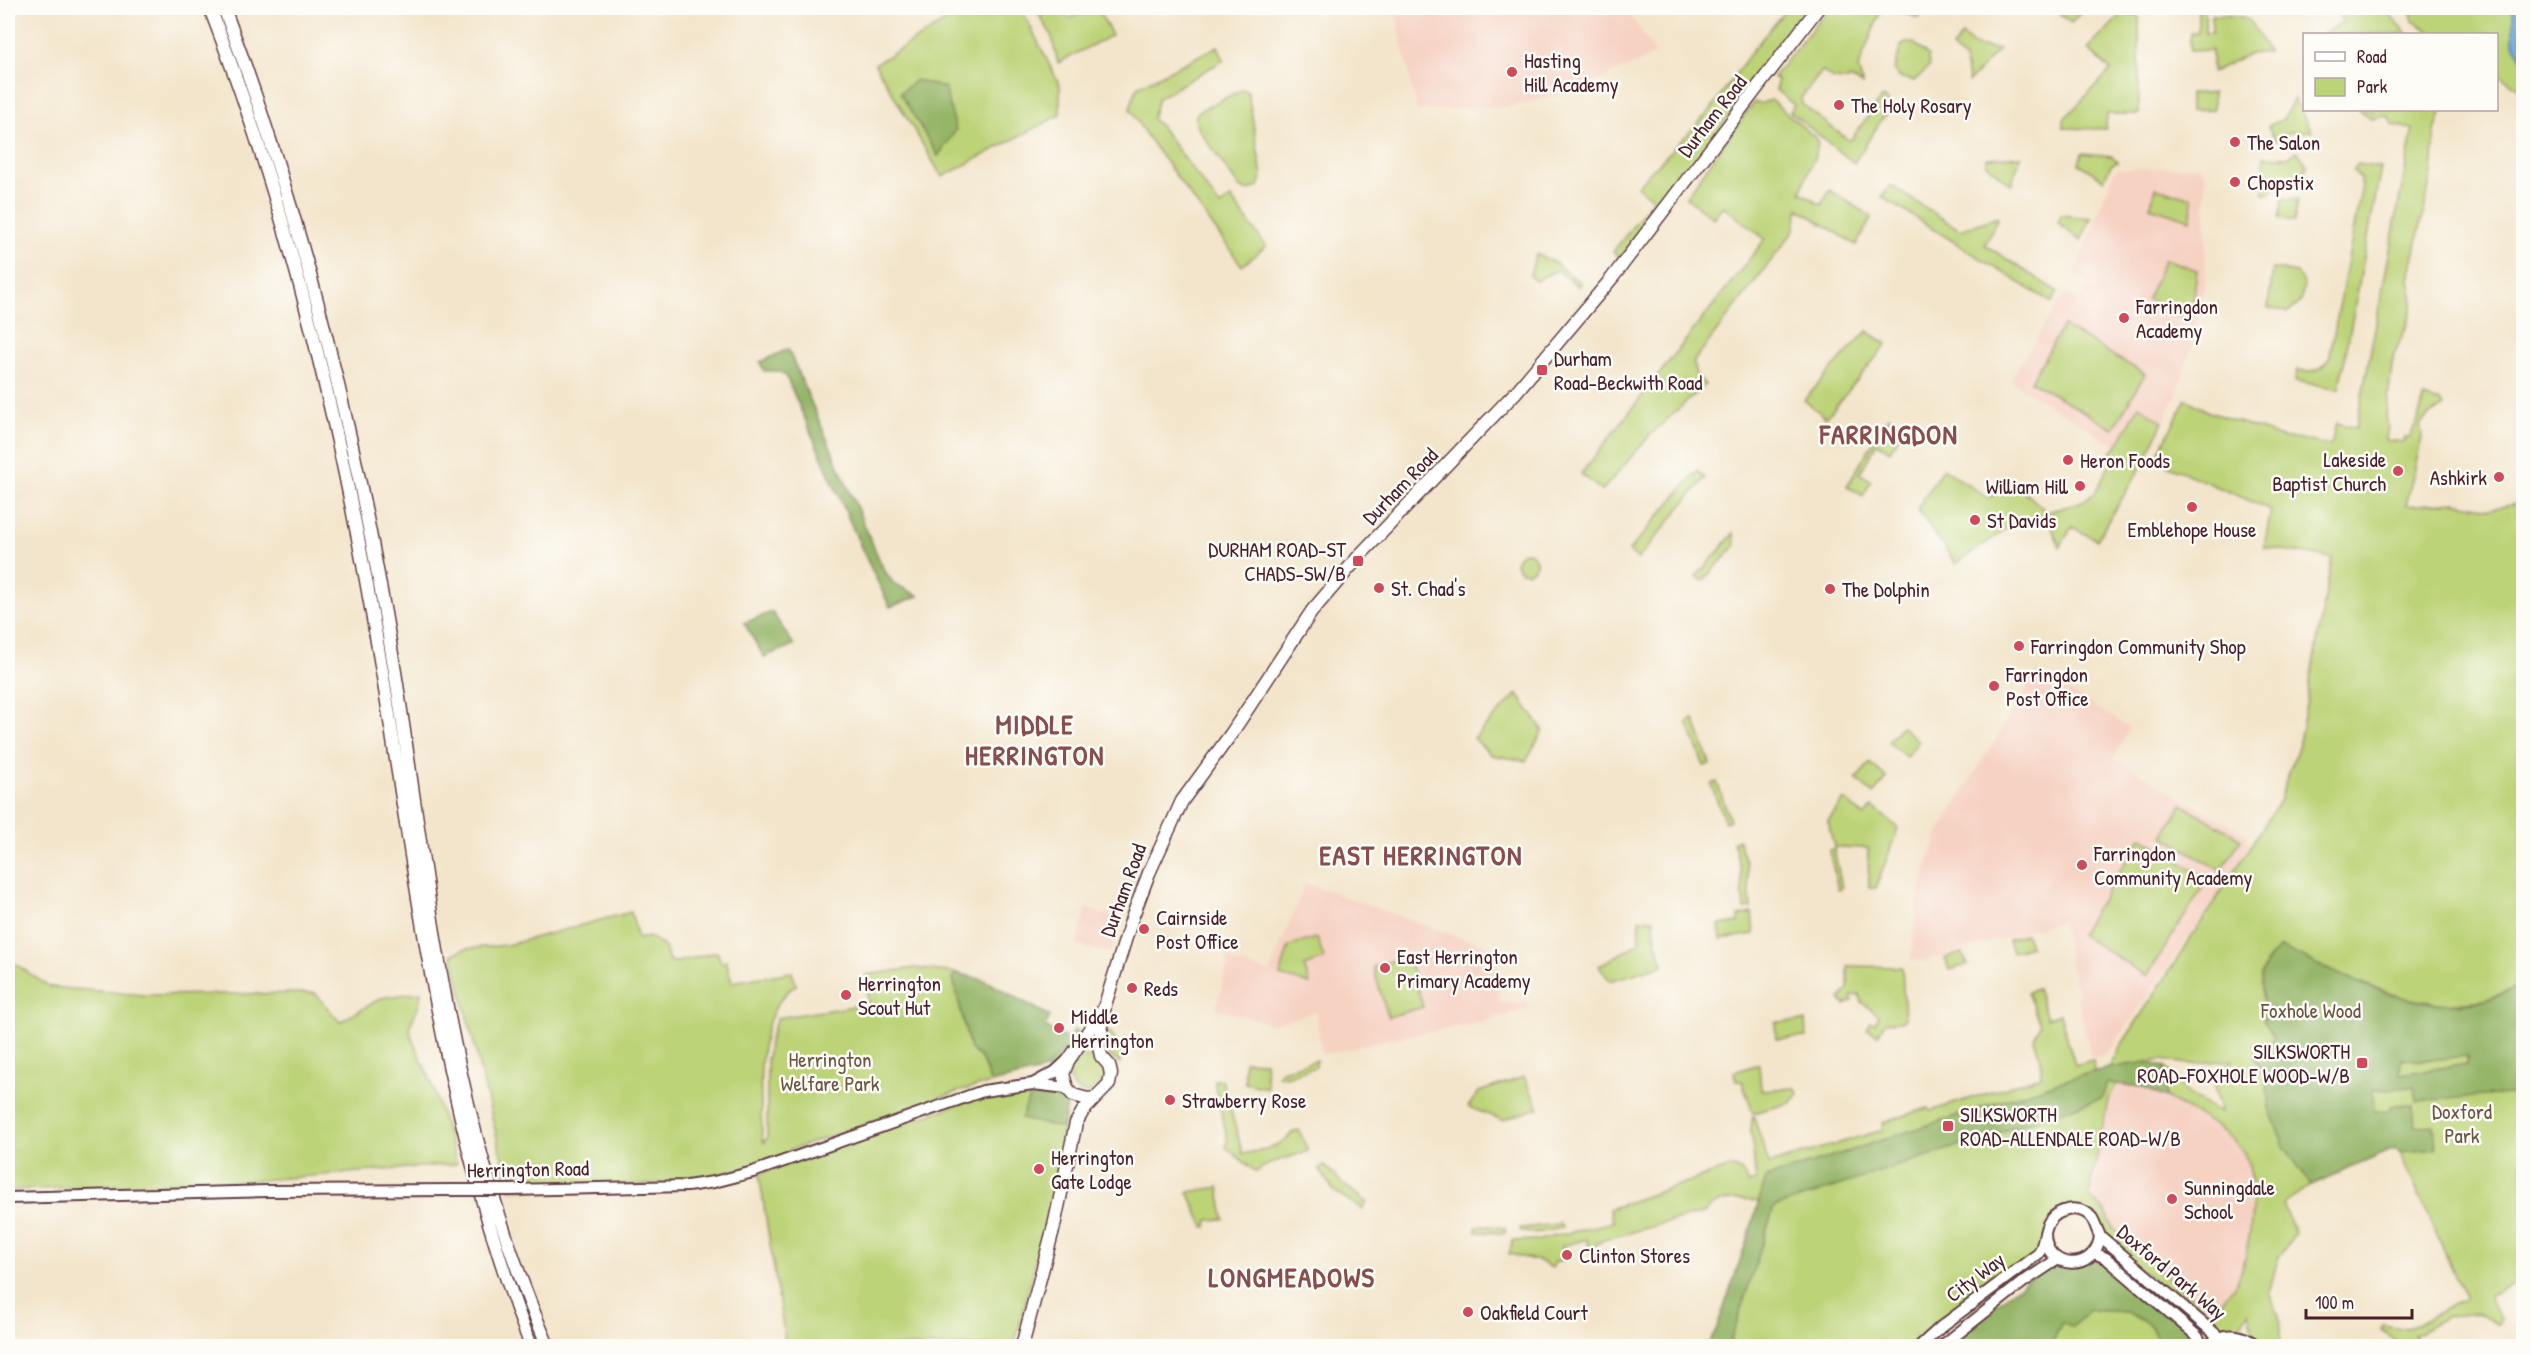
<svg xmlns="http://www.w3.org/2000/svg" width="2531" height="1354" viewBox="0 0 2531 1354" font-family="'Patrick Hand',sans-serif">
<rect width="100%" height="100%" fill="#fdfcf7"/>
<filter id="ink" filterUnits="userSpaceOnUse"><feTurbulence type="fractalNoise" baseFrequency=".0167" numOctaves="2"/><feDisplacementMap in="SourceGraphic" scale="12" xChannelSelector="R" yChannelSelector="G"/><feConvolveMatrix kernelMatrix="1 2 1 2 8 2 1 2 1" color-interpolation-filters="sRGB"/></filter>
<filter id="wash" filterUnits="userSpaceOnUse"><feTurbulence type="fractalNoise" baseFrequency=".008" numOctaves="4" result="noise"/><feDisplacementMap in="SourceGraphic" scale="24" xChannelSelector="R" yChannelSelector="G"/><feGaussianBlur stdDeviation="1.35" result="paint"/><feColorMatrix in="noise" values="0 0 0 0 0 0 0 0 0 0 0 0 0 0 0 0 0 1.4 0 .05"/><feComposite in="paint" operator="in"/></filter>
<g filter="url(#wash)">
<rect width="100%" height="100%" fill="#f3e5cb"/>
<path fill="#f6d2c3" d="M1395,8H1625L1656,54L1576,91L1506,107L1417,111Z
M2200,166L2205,175L2206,242L2205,281L2196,334L2176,396L2163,422L2139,407L2117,446L2013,383L2012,377L2065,293L2080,301L2089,283L2074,275L2113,174L2117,169Z
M2037,672L2130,728L2113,758L2246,834L2248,845L2216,897L2114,1044L2104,1056L2091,1058L2061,921L1926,961L1911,960L1918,899L1931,853L1943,825Z
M1305,883L1497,950L1500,1003L1527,1002L1528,1008L1480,1023L1394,1038L1322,1055L1316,1012L1272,1024L1216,1009L1228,963L1227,958L1231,956L1233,962L1270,972Z
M1086,909L1121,919L1111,953L1076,945Z
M2116,1085L2141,1087L2155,1093L2224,1132L2242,1151L2252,1174V1202L2248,1241L2239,1278L2210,1313L2123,1238L2113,1228L2106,1212L2088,1197L2108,1099Z"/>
<path fill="#bcd377" stroke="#837951" stroke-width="1.5" d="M968,8H1021L1060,86V115L942,177L875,64Z
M1054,8H1062L1069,18L1097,8L1112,35L1058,63L1051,34L1039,15Z
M1787,8H1813L1619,258L1613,252L1653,200L1637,186L1709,112L1752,51Z
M1829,8H1884L1881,10L1858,68L1863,85L1850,78L1848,80L1833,79L1822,71L1801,98L1802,104L1850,141L1882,97L1887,100L1891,110L1882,119L1854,163L1790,112L1794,105L1776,90L1777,80L1773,77Z
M1891,8H1923L1919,18Z
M2053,8H2085L2071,23Z
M2198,8H2205V33H2212V15C2255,16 2248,16 2268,52L2249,54L2212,72V50L2190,51V33H2198Z
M2336,8H2384L2407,34H2322L2344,22Z
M2407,8H2523V91L2497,74L2496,34H2434L2413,21L2411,12Z
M2124,12L2139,16V114H2107L2106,129L2064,128V119L2111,70L2088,49Z
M1962,35L1975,46L1999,49L1969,82L1964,59L1952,48Z
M1906,43H1914L1928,56L1929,67L1914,81L1899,77L1894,70L1901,46Z
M1218,46L1224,60L1158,98L1152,119L1161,127L1220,206L1231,198L1266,246L1242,266L1146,135L1130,109L1137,87Z
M1243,89L1248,92L1262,176L1258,186L1248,191L1239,187L1199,130L1195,118L1199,111Z
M2190,93H2213V110L2190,111Z
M2294,99L2312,131L2290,132L2275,140L2268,126L2283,119Z
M1771,100L1817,139C1821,152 1804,175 1801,192L1821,205L1830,190L1872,217L1856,245L1799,209L1793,232L1694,361L1695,373L1705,385L1650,435L1602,491L1581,474L1765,239L1723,206L1713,218L1686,197L1754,102L1759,104Z
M2360,110H2442L2435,131L2432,173L2409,279L2413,300L2408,323L2393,357L2386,417L2388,426L2386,440L2404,442V438H2409L2418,420L2424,397L2440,402L2444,407L2429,415L2420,425L2422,437L2406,506L2455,502L2489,509L2523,503V985L2484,1000L2444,1004L2403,998L2349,978L2261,975L2264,1021L2275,1037L2269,1043L2315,1055L2430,1060L2523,1046V1280L2489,1295L2500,1319L2498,1325L2478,1313L2447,1316L2414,1335L2418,1346H2395L2398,1343L2381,1329L2383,1325L2408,1329L2456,1303L2466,1300L2400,1152L2394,1149L2311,1185L2283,1204L2295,1233L2278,1258L2269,1293L2279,1315L2281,1346H2257L2248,1312L2242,1322L2225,1336L2106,1242L2087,1214L2058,1213L2042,1249L1920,1346H1729L1773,1207L2102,1098L2107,1083L2116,1085L2108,1099L2089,1197L2106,1212L2113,1228L2123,1238L2210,1313C2219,1304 2234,1289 2239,1277C2251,1250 2260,1175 2242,1151C2225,1126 2191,1113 2166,1098L2164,1067L2175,1076L2186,1093L2221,1113C2215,1086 2206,1079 2233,1060L2189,1064L2162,1060L2109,1068L2122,1044L2278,804L2299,744L2332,558L2264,547L2271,510L2155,460L2186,399L2209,412L2282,437L2331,445L2336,423L2356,428L2413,129L2393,125L2388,116L2371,119Z
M2297,151L2307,165L2303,183L2284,180L2269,194H2264V156L2289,157Z
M2082,153L2112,156L2118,162L2111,165L2104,180L2079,164Z
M2021,156L2011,185L1986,163L1987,158Z
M2358,164L2381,168L2339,389L2295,381L2297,370C2312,372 2320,372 2329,360L2362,186L2359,177L2353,170Z
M1890,185L1960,230L1998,217L1985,245L2058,292L2052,303L1882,197Z
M2156,188L2192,198L2191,220L2150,207Z
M2283,198L2298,200L2294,221L2279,218Z
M2061,215L2091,218L2081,241L2058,223Z
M1536,254L1555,263L1581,283L1578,286L1557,270L1535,281L1530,275Z
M2165,259L2197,270L2191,321L2147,299Z
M2273,269L2297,273L2304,285L2301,301L2288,312L2268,308Z
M2063,326L2145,374L2113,429L2031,381Z
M1867,331L1887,344L1826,418L1804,400Z
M2139,406L2163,422L2144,462L2097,540L2072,527L2060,547L2046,513L2015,523L1956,564L1917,509L1943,468L1988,498L2016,484L2047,512C2057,509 2085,503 2092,495C2100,487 2112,463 2111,452L2117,446Z
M1888,417L1905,427L1890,451L1877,443L1860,473L1871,481L1863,496L1847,486Z
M1697,471L1705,478L1638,559L1629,551Z
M1734,533L1735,546L1703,581L1696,577Z
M1516 562a10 10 0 1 1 20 0a10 10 0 1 1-20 0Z
M1517,694L1543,730L1526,761L1491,755L1474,738Z
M1694,719L1710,764L1704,766L1687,722Z
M1901,726L1919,741L1906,757L1888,742Z
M1870,763L1887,778L1873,794L1856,779Z
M1717,782L1730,820L1725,822L1711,784Z
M1844,799L1864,816L1873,807L1898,828L1876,888H1869L1868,848L1834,847L1828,821Z
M2182,804L2241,839L2221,871L2163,836Z
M2141,837L2208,879L2147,976L2080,934Z
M1738,839L1747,865L1751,908L1744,909L1740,865L1733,842Z
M1834,849L1842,888L1838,889L1829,850Z
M631,912L638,939L650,937L665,947L669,961L677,962L717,952L721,963L726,961L732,982L792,972L796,985C752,1014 761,1090 762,1137L764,1143L767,1137V1062L769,1042L777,1018L868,1004L866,975L915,968L956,973L953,978L970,1049L981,1058L991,1083L956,1092L788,1151L789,1157L714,1182L510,1190L452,955L464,949L507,945Z
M1752,913L1754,934L1721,939L1719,925L1739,922V916Z
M1654,919L1655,936L1663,965L1610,981L1599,966L1639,943V920Z
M2026,934L2030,946L2012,952L2008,940Z
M1317,938L1324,959L1304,966L1310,984L1280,976L1289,946Z
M1963,953L1967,965L1949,970L1945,958Z
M1408,956L1423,1007L1388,1017L1373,967Z
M8,959L50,987L144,995L315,993L340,1022L381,998L421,992L420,1002L410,1026L411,1036L431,1081L457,1164L249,1181L8,1190Z
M1848,966L1902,967L1905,1020L1885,1023L1878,1035L1867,1029L1871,1022L1875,1023L1879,1016L1862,1002L1859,994L1851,997L1853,1001L1845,1005L1840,999L1848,989Z
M2037,989L2047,1018L2060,1014L2075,1065L2093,1060L2095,1071L1766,1178L1759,1202C1743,1198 1717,1197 1706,1212L1603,1240L1596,1245L1591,1253L1587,1239L1562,1246L1565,1259L1555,1262L1552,1268L1539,1261L1509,1254L1513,1241L1539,1240L1613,1222L1609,1209L1731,1167C1742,1168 1744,1173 1747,1183L1756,1181L1751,1130L1753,1115L1769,1164L1883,1130L1882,1123L1928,1108L1930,1111L2042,1076L2041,1059L2034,1039L2040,1024L2027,992Z
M1805,1021L1806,1037L1776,1039L1775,1022Z
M1078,1032L1077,1041L1051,1070H1045Z
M1105,1032L1111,1033L1122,1052L1120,1063C1106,1055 1104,1047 1105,1032Z
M1069 1075a18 18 0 1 1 36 0a18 18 0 1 1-36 0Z
M1316,1060V1067L1286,1077L1278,1075L1280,1072Z
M1244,1061L1265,1062L1267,1088L1245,1083Z
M1759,1064L1761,1090L1796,1088L1798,1094L1790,1103L1753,1113L1742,1081H1736L1734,1072Z
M1524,1077L1539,1108L1502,1120L1468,1107L1479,1092Z
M1214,1080H1222L1243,1154C1258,1150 1284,1148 1291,1133L1299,1130L1308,1151C1290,1158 1271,1160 1256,1172L1226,1147L1228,1142Z
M1032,1090L1022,1119L1063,1128L1052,1198L1014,1346H786L759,1174L984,1095Z
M1324,1165L1342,1183L1367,1202L1362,1209L1334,1191L1319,1169Z
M1219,1187L1224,1219L1208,1220L1207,1227H1204L1188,1192Z
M1560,1224L1562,1228C1550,1230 1530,1236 1520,1230V1228Z
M1482,1225L1505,1228V1233L1476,1232V1228Z
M2090,1310L2127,1312L2150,1325L2161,1346H2051L2062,1321L2072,1326Z"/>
<path fill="#95b568" stroke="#706a4a" stroke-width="1.5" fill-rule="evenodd" d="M916,80L945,88L956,130L938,156L900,93Z
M788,349L883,568L893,583L919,596L890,607L865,556L786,376L779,371H764L760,362Z
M772,612L794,645L764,657L744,623Z
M2281,947C2343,975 2414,1017 2484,1000C2498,997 2511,990 2523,985V1093L2416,1101L2414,1087L2373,1090L2374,1111L2391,1110V1106L2413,1105L2415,1126L2434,1125L2436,1149L2400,1152L2394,1149L2311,1185L2284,1146L2269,1108L2266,1077L2255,1059L2256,1043H2269L2274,1037L2264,1021L2261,975L2268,959ZM2467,1056V1064L2400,1074L2401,1058L2430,1060Z
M956,973L984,980L1050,1016L1045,1027L1068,1040L1074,1030L1078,1032L1045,1070L991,1083L981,1058L970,1049L953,978Z
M2147,1062L2164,1067L2166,1098L2141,1087L2107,1083L2102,1098L1774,1207L1729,1346H1707L1717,1328L1748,1237L1766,1178L2075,1077L2109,1068Z
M1032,1090L1053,1096L1067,1103L1063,1128L1021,1119Z
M2094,1253L2197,1336L2187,1346H2161L2150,1325L2127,1312L2090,1310L2072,1327L2062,1322L2051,1346H1942L2043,1268Z"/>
<path fill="#6aa9dc" stroke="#5a6484" stroke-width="1.5" d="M2513,8H2523V61L2513,44Z"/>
</g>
<g filter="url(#ink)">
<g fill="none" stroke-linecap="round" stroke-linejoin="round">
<defs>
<path id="secondary" d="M1033,1084L1055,1072L1067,1061
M510,1190L687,1186L714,1182L753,1172L983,1091L1033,1084L1067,1088
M8,1198L268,1191L455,1190
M2100,1236L2220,1338
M2094,1253L2106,1258L2197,1336L2203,1346
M1920,1346L1942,1326L2038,1254C2045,1245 2043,1232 2049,1222C2058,1208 2081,1204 2092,1218C2095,1223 2097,1230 2100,1236C2096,1273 2045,1271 2045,1234
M1942,1346L2023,1282L2058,1259
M2209,1346C2222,1330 2243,1334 2257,1346"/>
<path id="trunk" d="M210,8C293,222 344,444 382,671C419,899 446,1130 531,1346
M224,8C305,222 358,445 395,672C411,772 423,873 441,974C463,1100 497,1229 548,1346
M1095,1098L1088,1099L1073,1095L1067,1088L1063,1074L1068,1061L1102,1011
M1022,1346L1054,1226L1076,1123L1083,1111L1109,1084L1111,1074L1109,1065L1101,1056L1099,1046L1105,1005L1132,918L1149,873L1182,801L1231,734L1312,611L1361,554L1516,392L1612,278L1818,8"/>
</defs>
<use href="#secondary" stroke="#633d43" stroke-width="14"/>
<use href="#trunk" stroke="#633d43" stroke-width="15"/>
<use href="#secondary" stroke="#fff" stroke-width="10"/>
<use href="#trunk" stroke="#fff" stroke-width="12"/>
<defs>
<path id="secondary-bridge" d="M455,1190H510"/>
</defs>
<use href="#secondary-bridge" stroke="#633d43" stroke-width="14" stroke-linecap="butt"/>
<use href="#secondary-bridge" stroke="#fff" stroke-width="10"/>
</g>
</g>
<g fill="#d1495b" stroke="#fdfcf7" stroke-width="2">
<circle cx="1512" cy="72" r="6"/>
<circle cx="1839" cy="105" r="6"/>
<circle cx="2235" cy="142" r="6"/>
<circle cx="2235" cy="182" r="6"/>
<circle cx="2124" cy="318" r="6"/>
<rect x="1536" y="364" width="12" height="12" rx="3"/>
<circle cx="2068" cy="460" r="6"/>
<circle cx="2398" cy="471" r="6"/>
<circle cx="2499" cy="477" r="6"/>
<circle cx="2080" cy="486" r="6"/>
<circle cx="2192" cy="507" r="6"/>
<circle cx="1975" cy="520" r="6"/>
<rect x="1352" y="555" width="12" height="12" rx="3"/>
<circle cx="1379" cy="588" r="6"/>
<circle cx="1830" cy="589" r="6"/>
<circle cx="2019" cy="646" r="6"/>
<circle cx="1994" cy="686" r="6"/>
<circle cx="2082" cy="865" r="6"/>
<circle cx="1144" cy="929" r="6"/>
<circle cx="1385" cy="968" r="6"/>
<circle cx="1132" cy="988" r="6"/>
<circle cx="846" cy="995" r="6"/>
<circle cx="1059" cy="1028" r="6"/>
<rect x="2356" y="1057" width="12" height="12" rx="3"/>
<circle cx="1170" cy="1100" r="6"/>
<rect x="1942" y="1120" width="12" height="12" rx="3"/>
<circle cx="1039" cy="1169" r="6"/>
<circle cx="2172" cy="1199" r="6"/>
<circle cx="1567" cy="1255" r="6"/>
<circle cx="1468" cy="1312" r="6"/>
</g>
<g text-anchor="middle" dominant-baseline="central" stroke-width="5" stroke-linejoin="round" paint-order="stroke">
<g font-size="21" fill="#4a1f2b" stroke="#fdfcf7" text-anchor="start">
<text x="1524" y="60">Hasting<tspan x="1524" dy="24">Hill Academy</tspan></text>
<text x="1851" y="105">The Holy Rosary</text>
<text x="2247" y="142">The Salon</text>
<text x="2247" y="182">Chopstix</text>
<text x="2136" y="306">Farringdon<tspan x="2136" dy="24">Academy</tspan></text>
<text x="1554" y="358">Durham<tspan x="1554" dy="24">Road-Beckwith Road</tspan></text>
<text x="2386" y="459" text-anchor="end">Lakeside<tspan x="2386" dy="24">Baptist Church</tspan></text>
<text x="2080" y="460">Heron Foods</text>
<text x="2487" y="477" text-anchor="end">Ashkirk</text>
<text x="2068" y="486" text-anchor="end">William Hill</text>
<text x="1987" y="520">St Davids</text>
<text x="2192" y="529" text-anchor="middle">Emblehope House</text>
<text x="1346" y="549" text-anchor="end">DURHAM ROAD-ST<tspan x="1346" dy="24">CHADS-SW/B</tspan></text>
<text x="1391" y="588">St. Chad's</text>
<text x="1842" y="589">The Dolphin</text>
<text x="2031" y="646">Farringdon Community Shop</text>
<text x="2006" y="674">Farringdon<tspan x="2006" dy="24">Post Office</tspan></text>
<text x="2094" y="853">Farringdon<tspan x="2094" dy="24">Community Academy</tspan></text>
<text x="1156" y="917">Cairnside<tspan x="1156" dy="24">Post Office</tspan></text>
<text x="1397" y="956">East Herrington<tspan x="1397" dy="24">Primary Academy</tspan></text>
<text x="858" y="983">Herrington<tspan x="858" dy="24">Scout Hut</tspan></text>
<text x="1144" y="988">Reds</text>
<text x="1071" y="1016">Middle<tspan x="1071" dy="24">Herrington</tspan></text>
<text x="2350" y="1051" text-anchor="end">SILKSWORTH<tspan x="2350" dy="24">ROAD-FOXHOLE WOOD-W/B</tspan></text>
<text x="1182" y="1100">Strawberry Rose</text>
<text x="1960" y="1114">SILKSWORTH<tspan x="1960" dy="24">ROAD-ALLENDALE ROAD-W/B</tspan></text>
<text x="1051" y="1157">Herrington<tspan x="1051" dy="24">Gate Lodge</tspan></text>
<text x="2184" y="1187">Sunningdale<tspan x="2184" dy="24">School</tspan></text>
<text x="1579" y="1255">Clinton Stores</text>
<text x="1480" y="1312">Oakfield Court</text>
</g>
<g font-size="21" fill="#4a1f2b" stroke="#fdfcf7">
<text transform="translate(1712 116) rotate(-52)">Durham Road</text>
<text transform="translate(1400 486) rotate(-46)">Durham Road</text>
<text transform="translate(1123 890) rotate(-70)">Durham Road</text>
<text transform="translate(528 1169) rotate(-1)">Herrington Road</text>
<text transform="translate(2172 1272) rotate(40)">Doxford Park Way</text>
<text transform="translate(1975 1277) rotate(-37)">City Way</text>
</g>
<g font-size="21" fill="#6c5542" stroke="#fdfcf7">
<text x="2311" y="1010">Foxhole Wood</text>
<text x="830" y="1059">Herrington<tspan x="830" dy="24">Welfare Park</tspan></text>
<text x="2462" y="1111">Doxford<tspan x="2462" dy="24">Park</tspan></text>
</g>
<g font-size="27" font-weight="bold" letter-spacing="1.5" fill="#884e4f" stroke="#fdfcf7">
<text x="1889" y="434">FARRINGDON</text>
<text x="1035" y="724">MIDDLE<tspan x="1035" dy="31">HERRINGTON</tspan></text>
<text x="1421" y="855">EAST HERRINGTON</text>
<text x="1292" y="1277">LONGMEADOWS</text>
</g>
</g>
<rect width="2531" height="1354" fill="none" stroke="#fdfcf7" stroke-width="30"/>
<rect x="2303" y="33" width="195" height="78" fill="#fdfcf7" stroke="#b5a4a5" stroke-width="1.5"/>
<rect x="2315" y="52" width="30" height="9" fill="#ffffff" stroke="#b5a4a5" stroke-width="1.5"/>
<text x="2357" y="63" font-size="18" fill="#4a1f2b">Road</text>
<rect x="2315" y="78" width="30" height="18" fill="#bcd377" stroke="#b5a4a5" stroke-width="1.5"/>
<text x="2357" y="93" font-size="18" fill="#4a1f2b">Park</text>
<path d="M2306 1309v9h106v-9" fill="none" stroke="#4a1f2b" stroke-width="3"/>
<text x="2315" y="1309" font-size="18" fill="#4a1f2b" stroke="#fdfcf7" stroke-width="4.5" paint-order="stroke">100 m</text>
</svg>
